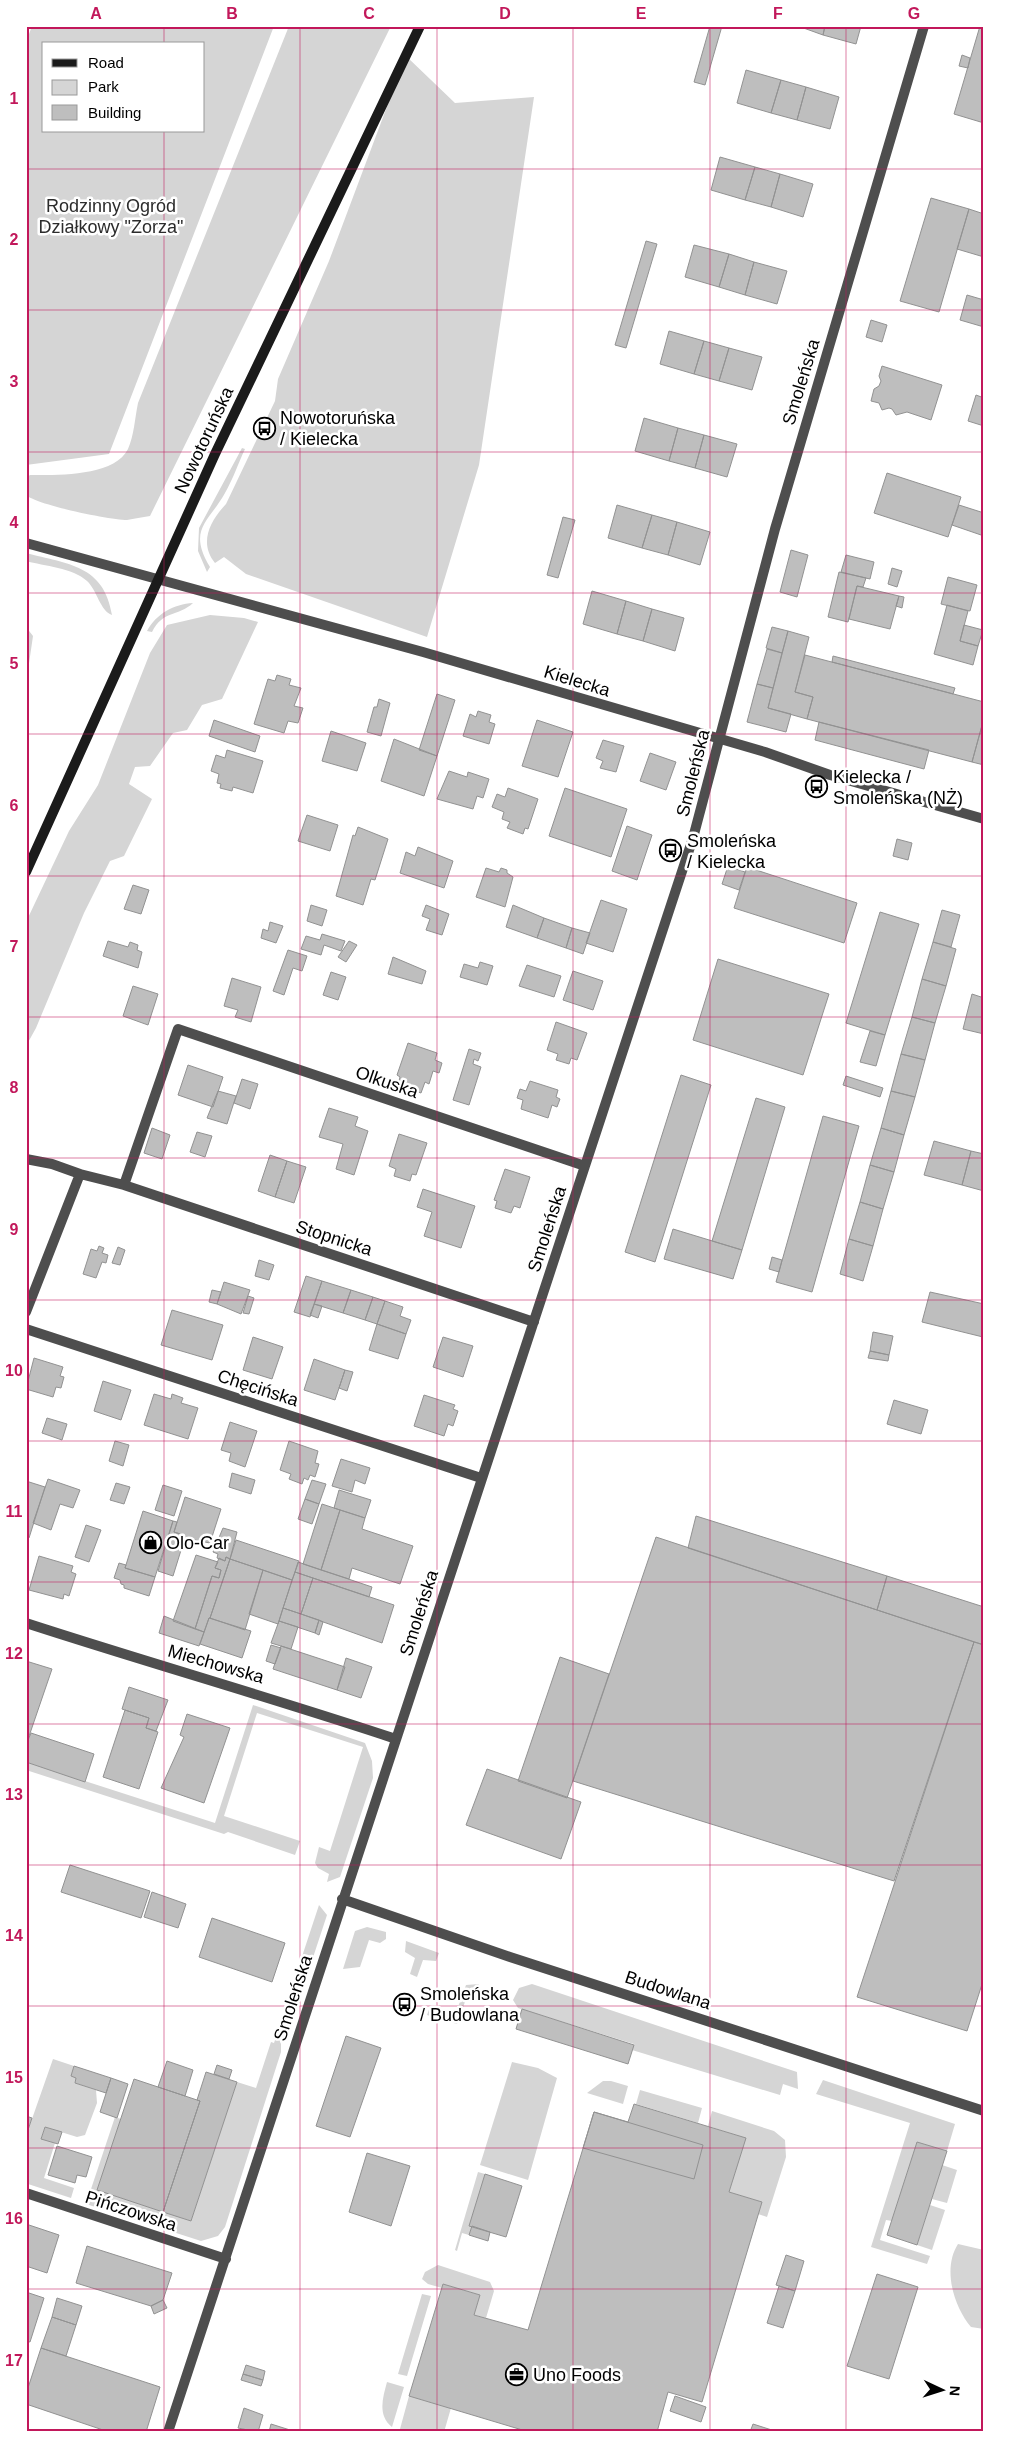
<svg xmlns="http://www.w3.org/2000/svg" width="1010" height="2458" viewBox="0 0 1010 2458" font-family="Arial,sans-serif">
<rect width="100%" height="100%" fill="#fff"/>
<path fill="#d5d5d5" fill-rule="evenodd" d="M32,26H274L109,454L26,465V42ZM44,44H204V131H44Z
M289,26H391L150,516C142,517 134,519 127,520C110,520 37,505 26,495V478L30,475C56,475 114,477 128,449C134,436 135,417 138,403Z
M406,56L455,103L534,97L479,465L427,637L246,574L224,557L215,563C198,542 211,520 226,504L275,401L278,379L329,261Z
M242,448L245,449C238,464 233,479 225,493C209,522 187,529 210,567L207,572L198,551L199,528Z
M26,553C68,564 104,565 112,615C100,611 97,590 87,581C73,568 44,566 26,561Z
M193,603C178,617 163,610 152,632L147,631C156,614 174,604 193,603Z
M210,615L244,618L258,622L222,699L202,705L187,730L173,733L150,766L135,767L129,784L152,799L124,856L110,861L84,913L36,1028L26,1046V922L69,831L98,785L150,653L167,625Z
M26,627L33,636L26,684Z
M253,1705L365,1743L372,1761L373,1778L340,1877L327,1882L329,1874L318,1868L315,1863L319,1847L330,1851L363,1747L257,1713L224,1816L300,1841L295,1855L228,1832L224,1834L26,1770V1762L215,1823Z
M319,1905L327,1915L297,2006L285,2008Z
M367,1927L386,1932V1939L380,1943L369,1940L360,1967L343,1969L355,1931Z
M406,1941L439,1953L436,1961L423,1960L417,1977L410,1974L415,1958L405,1952Z
M479,1984L477,1990L470,1988L457,2024L427,2015L430,2007L455,2015L466,1985Z
M532,1984L797,2072L798,2089L783,2084L780,2095L632,2050L634,2044L518,2008L513,2000L519,1988Z
M277,2034L281,2044V2052L225,2227L218,2236L201,2241L86,2204L115,2117L121,2119L98,2190L191,2221L237,2082L256,2088L271,2042L274,2043Z
M53,2059L74,2066L71,2076L76,2078L75,2083L96,2090L97,2103L85,2135L77,2137L45,2127L41,2138L55,2143L44,2178L74,2188L71,2198L28,2184L26,2181V2136Z
M512,2062L538,2068L557,2078L528,2180L480,2165Z
M823,2080L955,2124L947,2151L917,2142L892,2221L886,2220L880,2240L930,2256L927,2264L871,2247L910,2123L816,2094Z
M603,2081H611L628,2086L623,2104L587,2093Z
M640,2090L702,2108L698,2123L636,2104Z
M712,2111L774,2131L785,2140L786,2157L767,2217L758,2214L762,2202L729,2192L745,2138L708,2126Z
M942,2165L957,2170L947,2203L932,2199Z
M478,2172L485,2174L472,2226L469,2235L462,2233L457,2251L455,2250Z
M930,2205L945,2210L932,2250L917,2245Z
M958,2244L984,2250V2329L971,2327C954,2307 942,2269 958,2244Z
M438,2265L490,2282L494,2291L486,2318L474,2315L480,2295L443,2284L442,2288L428,2284L422,2279L425,2272Z
M422,2294L431,2296L407,2376L398,2374Z
M387,2382L404,2387L392,2427C377,2415 383,2397 387,2382Z
M409,2396L451,2408L444,2432H409L400,2429Z"/>
<path fill="#bebebe" stroke="#929292" d="M710,26H722L705,85L694,82Z
M798,26H825L823,35Z
M825,26H861L856,44L823,35Z
M980,26H984V123L954,114Z
M962,55L970,58L968,68L959,66Z
M746,70L781,80L771,113L737,103Z
M781,80L806,87L797,120L771,113Z
M806,87L839,97L830,129L797,120Z
M720,157L755,167L745,200L711,190Z
M755,167L780,174L771,207L745,200Z
M780,174L813,184L803,217L771,207Z
M931,198L969,209L939,312L900,301Z
M969,209L984,214V257L957,249Z
M646,241L657,244L626,348L615,345Z
M694,245L729,254L719,287L685,277Z
M729,254L754,262L745,295L719,287Z
M754,262L787,271L777,304L745,295Z
M967,295L984,300V327L960,320Z
M871,320L887,325L882,342L866,337Z
M669,331L704,341L694,374L660,364Z
M704,341L729,348L719,381L694,374Z
M729,348L762,357L752,390L719,381Z
M882,366L942,385L931,420L907,412L896,415L892,409L889,408L882,410L879,403L871,401L874,389L879,386L881,381L879,376Z
M976,395L984,398V426L968,421Z
M644,418L678,428L669,461L635,451Z
M678,428L704,435L695,468L669,461Z
M704,435L737,444L727,477L695,468Z
M887,473L961,497L948,537L874,513Z
M617,505L652,515L642,548L608,538Z
M959,505L984,513V536L952,525Z
M652,515L677,522L668,555L642,548Z
M563,517L575,520L558,578L547,575Z
M677,522L710,532L700,565L668,555Z
M791,550L808,555L797,597L780,592Z
M846,555L874,562L870,579L841,572Z
M892,568L902,571L897,587L888,584Z
M839,572L866,578L863,587L857,586L848,622L828,617Z
M948,577L977,585L970,611L941,604Z
M857,586L899,596L890,629L849,619Z
M592,591L626,601L617,634L583,624Z
M899,596L904,597L902,608L896,606Z
M626,601L652,609L643,641L617,634Z
M947,605L968,611L960,641L978,646L973,665L934,654Z
M652,609L684,618L675,651L643,641Z
M964,625L983,630L978,646L960,641Z
M772,627L788,631L782,653L766,648Z
M788,631L809,637L795,692L813,697L807,719L768,708Z
M767,649L782,653L773,688L757,684Z
M805,655L984,702V718L972,762L807,719L813,697L795,692Z
M833,656L955,688L953,694L832,662Z
M277,675L291,679L289,685L301,688L294,706L303,708L298,723L288,721L284,733L254,724L268,679L275,681Z
M757,684L773,688L768,708L791,714L786,732L747,722Z
M437,694L455,700L437,756L419,750Z
M379,699L390,703L381,736L367,732L374,707H377Z
M478,711L491,715L489,722L495,724L489,744L463,736L470,714L476,717Z
M984,718V765L972,762Z
M214,720L260,736L255,752L209,736Z
M537,720L573,732L558,777L522,766Z
M819,722L929,750L924,769L815,740Z
M331,731L366,743L357,771L322,761Z
M394,739L437,756L424,796L381,781Z
M603,740L624,746L616,772L600,768L603,761L596,758Z
M227,750L263,761L253,793L233,787L232,791L220,788L221,784L217,783L219,774L211,771L216,755L225,758Z
M650,753L676,762L666,790L640,781Z
M449,771L467,777L468,772L489,779L483,798L477,796L473,809L437,799Z
M508,788L538,799L528,829L525,828L523,834L507,828L510,822L502,819L504,812L492,807L497,794L505,797Z
M565,788L627,809L611,857L549,836Z
M307,815L338,825L330,851L298,841Z
M627,826L652,835L637,880L612,871Z
M358,827L388,839L375,880L371,879L363,905L336,896L353,835L355,836Z
M897,839L912,843L908,860L893,856Z
M418,847L453,861L444,888L400,873L406,852L415,856Z
M728,866L745,872L739,890L722,884Z
M747,867L857,903L844,943L734,908Z
M486,868L499,872L501,868L507,870V873L513,877L505,907L476,897Z
M133,885L149,890L141,914L124,909Z
M601,900L627,909L613,952L586,943Z
M311,905L327,910L322,926L307,921Z
M426,905L449,914L442,935L426,930L430,919L422,916Z
M513,905L544,918L537,938L506,927Z
M942,910L960,915L951,947L933,942Z
M880,912L919,924L885,1035L846,1023Z
M544,918L572,928L566,948L537,938Z
M270,922L283,926L276,943L261,938L263,929L268,931Z
M572,928L590,933L583,954L566,948Z
M322,934L345,941L341,951L324,945L321,955L301,949L306,936L320,940Z
M108,941L128,947L130,942L138,945L137,950L142,952L138,968L103,956Z
M349,941L357,945L346,962L338,957Z
M933,942L956,949L946,986L922,979Z
M288,950L307,956L302,971L293,968L284,995L273,991Z
M393,957L426,971L422,984L388,974Z
M718,959L829,994L803,1075L693,1040Z
M480,962L493,966L487,985L460,977L464,964L478,968Z
M527,965L561,976L554,997L519,986Z
M573,971L603,981L593,1010L563,1000Z
M331,972L346,977L338,1000L323,995Z
M232,978L261,987L251,1022L235,1017L238,1010L224,1006Z
M922,979L946,986L935,1023L912,1017Z
M133,986L158,994L148,1025L123,1016Z
M972,994L984,998V1034L963,1029Z
M912,1017L935,1023L925,1060L901,1054Z
M556,1022L587,1033L577,1060L571,1058L569,1064L556,1060L558,1054L547,1050Z
M870,1031L885,1035L876,1066L860,1062Z
M408,1043L437,1053L435,1060L442,1063L439,1073L433,1071L429,1084L425,1082L421,1093L398,1085L400,1077L397,1075Z
M469,1049L481,1053L478,1061L474,1059L473,1064L481,1067L469,1105L453,1100Z
M901,1054L925,1060L915,1097L891,1091Z
M188,1065L223,1077L213,1107L178,1095Z
M681,1075L711,1085L655,1262L625,1252Z
M846,1076L883,1088L880,1097L843,1085Z
M242,1079L258,1084L250,1109L234,1103Z
M530,1081L558,1090L556,1097L560,1099L557,1107L552,1105L548,1118L521,1109L523,1100L517,1098L520,1089L526,1091Z
M218,1091L236,1096L227,1124L207,1118Z
M891,1091L915,1097L904,1135L881,1128Z
M756,1098L785,1107L742,1250L712,1241Z
M329,1108L358,1117L355,1126L368,1131L354,1175L336,1169L343,1144L319,1137Z
M823,1116L859,1126L812,1292L776,1282Z
M152,1128L170,1135L162,1159L144,1153Z
M881,1128L904,1135L894,1172L870,1165Z
M197,1132L212,1136L205,1157L190,1152Z
M399,1134L427,1143L416,1175L412,1174L410,1181L394,1176L396,1169L389,1166Z
M934,1141L971,1151L962,1185L924,1175Z
M971,1151L984,1154V1191L962,1185Z
M270,1155L287,1161L275,1197L258,1191Z
M287,1161L306,1167L294,1203L275,1197Z
M870,1165L894,1172L883,1209L860,1202Z
M505,1169L530,1177L520,1208L514,1206L511,1213L495,1208L497,1201L494,1200Z
M423,1189L475,1206L461,1248L424,1236L432,1212L417,1207Z
M860,1202L883,1209L873,1246L849,1239Z
M673,1229L742,1250L733,1279L664,1259Z
M849,1239L873,1246L863,1281L840,1274Z
M99,1246L104,1248L102,1253L108,1255L106,1263L102,1262L96,1278L83,1274L91,1249L97,1251Z
M118,1247L125,1250L120,1265L112,1263Z
M772,1257L782,1260L779,1272L769,1269Z
M259,1260L274,1265L269,1280L255,1276Z
M306,1276L322,1281L310,1317L294,1312Z
M322,1281L351,1290L343,1313L314,1304Z
M224,1282L250,1290L241,1314L217,1304Z
M212,1290L221,1292L217,1304L209,1302Z
M351,1290L373,1297L365,1320L343,1313Z
M930,1292L984,1304L983,1337L922,1322Z
M248,1296L254,1298L249,1314L243,1313Z
M373,1297L385,1301L377,1324L365,1320Z
M385,1301L403,1307L400,1316L411,1320L406,1334L377,1324Z
M314,1304L322,1306L318,1318L310,1315Z
M172,1310L223,1325L212,1360L161,1345Z
M377,1324L406,1334L398,1359L369,1350Z
M873,1332L893,1336L889,1355L870,1351Z
M253,1337L283,1347L272,1379L243,1370Z
M443,1337L473,1346L463,1377L433,1367Z
M870,1351L889,1355L888,1361L868,1358Z
M34,1358L63,1367L60,1376L64,1377L61,1388L56,1387L53,1397L26,1389Z
M314,1359L345,1370L335,1400L304,1390Z
M345,1370L353,1372L347,1391L339,1388Z
M103,1381L131,1390L121,1420L94,1411Z
M154,1394L171,1399L172,1394L183,1398L181,1403L198,1408L188,1439L144,1425Z
M424,1395L455,1405L453,1409L458,1411L453,1426L448,1424L444,1436L414,1426Z
M894,1400L928,1410L921,1434L887,1424Z
M47,1418L67,1424L62,1440L42,1433Z
M230,1422L257,1431L245,1467L229,1461L231,1453L221,1450Z
M115,1441L129,1445L123,1466L109,1461Z
M289,1441L318,1451L315,1463L319,1464L315,1477L310,1475L308,1480L304,1478L302,1484L289,1479L291,1474L280,1470Z
M341,1459L370,1468L365,1484L355,1480L352,1492L332,1486Z
M232,1473L255,1480L251,1494L229,1487Z
M48,1479L80,1490L73,1508L60,1504L51,1530L33,1523Z
M312,1480L326,1484L319,1504L305,1499Z
M26,1481L45,1487L29,1538L26,1537Z
M116,1483L130,1487L124,1504L110,1500Z
M163,1485L182,1491L174,1516L155,1510Z
M339,1490L371,1500L365,1518L334,1508Z
M185,1497L221,1509L210,1543L184,1538V1535L174,1532Z
M305,1499L319,1504L312,1524L298,1519Z
M322,1504L340,1510L321,1570L303,1564Z
M340,1510L365,1518L362,1529L413,1546L400,1584L352,1568L349,1579L321,1570Z
M143,1511L173,1521L155,1577L125,1568Z
M696,1516L887,1576L877,1610L688,1548Z
M173,1521L177,1522L174,1532L180,1534L177,1545L182,1547L173,1576L158,1571Z
M86,1525L101,1530L89,1562L75,1557Z
M223,1528L237,1532L230,1559L226,1557L225,1561L217,1558L218,1554L213,1552Z
M656,1537L974,1642L894,1881L573,1781Z
M236,1540L299,1561L292,1580L230,1559Z
M196,1555L218,1562L215,1568L221,1570L219,1578L212,1576L195,1629L173,1621Z
M39,1556L73,1566L71,1572L76,1574L69,1596L64,1594L63,1599L29,1590Z
M226,1557L230,1559L210,1618H209L204,1632L195,1629L212,1576L219,1578L221,1570L215,1568L219,1558L225,1561Z
M230,1559L263,1570L245,1630L210,1618Z
M298,1562L372,1587L369,1597L295,1572Z
M119,1563L126,1565L125,1568L155,1577L149,1596L124,1588V1585L121,1584L120,1580L114,1578Z
M263,1570L292,1580L278,1624L249,1614Z
M295,1572L313,1578L301,1614L283,1608Z
M887,1576L984,1607V1645L877,1610Z
M313,1578L394,1605L382,1643L301,1614Z
M283,1608L319,1620L315,1633L279,1621Z
M164,1616L204,1632L199,1646L159,1633Z
M209,1618L251,1631L242,1658L200,1644Z
M319,1620L323,1622L319,1635L315,1633Z
M279,1621L298,1627L291,1649L271,1643Z
M974,1642L984,1645V1978L967,2031L857,1997Z
M271,1645L281,1648L275,1664L266,1661Z
M281,1646L345,1667L337,1690L273,1669Z
M560,1657L609,1674L567,1798L518,1781Z
M346,1658L372,1667L361,1698L337,1690Z
M26,1661L52,1669L26,1745Z
M129,1687L168,1700L156,1731L146,1728L149,1718L122,1709Z
M125,1710L149,1718L146,1728L158,1732L139,1789L103,1777Z
M187,1714L230,1728L204,1803L161,1788L184,1737L180,1735Z
M31,1733L94,1754L85,1782L26,1762V1745Z
M487,1769L581,1802L561,1859L466,1825Z
M70,1865L150,1891L141,1918L61,1892Z
M152,1892L186,1904L178,1928L144,1917Z
M212,1918L285,1943L272,1982L199,1957Z
M397,1998L415,2004L413,2010L394,2005Z
M522,2009L634,2045L628,2064L516,2029Z
M346,2036L381,2048L350,2137L316,2126Z
M167,2061L193,2070L185,2096L158,2087Z
M217,2065L232,2070L229,2079L214,2074Z
M74,2066L111,2078L106,2093L75,2083L76,2078L71,2076Z
M206,2072L237,2082L191,2221L163,2212L200,2101L197,2100Z
M111,2078L128,2084L117,2118L100,2112Z
M134,2079L200,2101L163,2212L97,2190Z
M634,2104L746,2138L729,2192L762,2202L702,2402L668,2392L657,2432H529L409,2396L443,2284L480,2295L474,2315L528,2330L594,2112L628,2122Z
M594,2112L703,2145L694,2179L583,2148Z
M26,2116L32,2118L26,2136Z
M45,2127L62,2132L58,2144L41,2139Z
M917,2142L947,2151L917,2245L887,2235Z
M57,2146L92,2157L86,2177L77,2175L75,2183L48,2175Z
M367,2153L410,2166L391,2226L349,2212Z
M485,2174L522,2186L506,2237L469,2226Z
M26,2224L59,2235L47,2273L26,2266Z
M472,2226L490,2232L488,2241L469,2235Z
M87,2246L172,2273L163,2300L151,2306L76,2283Z
M786,2255L804,2261L795,2291L776,2285Z
M877,2274L918,2287L889,2379L847,2366Z
M779,2286L795,2291L783,2328L767,2323Z
M26,2292L44,2298L30,2342L26,2341Z
M57,2298L82,2306L76,2325L52,2317Z
M163,2300L167,2308L154,2314L151,2306Z
M52,2317L76,2325L66,2356L41,2348Z
M41,2348L160,2387L146,2432H109L26,2404V2394Z
M246,2365L265,2371L263,2380L243,2374Z
M243,2374L263,2380L261,2386L241,2380Z
M675,2396L706,2407L701,2422L670,2411Z
M244,2408L263,2415L258,2432L238,2428Z
M271,2424L290,2430L295,2432H269Z
M753,2424L778,2432H750Z"/>
<g fill="none" stroke-linecap="round" stroke-linejoin="round">
<path stroke="#4e4e4e" stroke-width="10" d="M26,1159L52,1164L80,1174
M124,1185L534,1322
M26,1312L80,1174L124,1185L178,1029L585,1166
M26,1329L481,1478
M26,1623C149,1663 273,1698 396,1739
M342,1899L510,1957L984,2111
M26,2193L226,2259
M168,2432L693,838L775,529L924,26"/>
<path stroke="#4e4e4e" stroke-width="10" d="M26,543L423,652L765,752L830,775L984,819"/>
<path stroke="#1b1b1b" stroke-width="10" d="M26,872L215,454L420,26"/>
</g>
<path fill="none" stroke="#c2185b" stroke-width="1" stroke-opacity="0.55" d="M164,26V44M300,26V2432M437,26V2432M573,26V2432M710,26V2432M846,26V2432M164,131V2432M26,169H984M26,310H984M26,452H984M26,593H984M26,734H984M26,876H984M26,1017H984M26,1158H984M26,1300H984M26,1441H984M26,1582H984M26,1724H984M26,1865H984M26,2006H984M26,2148H984M26,2289H984"/>
<defs>
<symbol id="bus-ring" viewBox="-11 -11 22 22"><circle r="9.5" fill="#fff" stroke="#000" stroke-width="1.5"/><path d="M-5-6H5V4H4V6H2V4H-2V6H-4V4H-5ZM-3.5-4V0h7V-4ZM-3.5 1.2v1.5H-2V1.2ZM2 1.2v1.5H3.5V1.2Z" fill="#000"/></symbol>
<symbol id="shop-ring" viewBox="-11 -11 22 22"><circle r="9.5" fill="#fff" stroke="#000" stroke-width="1.5"/><path d="M-5-2.5h2.3a2.7 3.5 0 0 1 5.4 0H5L5.5 6h-11ZM-1.5-2.5h3a1.5 2.3 0 0 0-3 0Z" fill="#000"/></symbol>
<symbol id="office-ring" viewBox="-11 -11 22 22"><circle r="9.5" fill="#fff" stroke="#000" stroke-width="1.5"/><path d="M-6-3h4V-5.5h4V-3h4V5H-6ZM-1-4.5V-3h2v-1.5ZM-6 0V1H6V0Z" fill="#000"/></symbol>
</defs>
<g fill-rule="evenodd">
<use href="#bus-ring" x="252" y="416" width="25" height="25"/>
<use href="#bus-ring" x="804" y="774" width="25" height="25"/>
<use href="#bus-ring" x="658" y="838" width="25" height="25"/>
<use href="#shop-ring" x="138" y="1530" width="25" height="25"/>
<use href="#bus-ring" x="392" y="1992" width="25" height="25"/>
<use href="#office-ring" x="504" y="2362" width="25" height="25"/>
</g>
<g text-anchor="middle" dominant-baseline="central" stroke-width="5" stroke-linejoin="round" paint-order="stroke">
<g font-size="18" fill="#2c2c2c" stroke="#fff">
<text x="111" y="206">Rodzinny Ogród<tspan x="111" dy="21">Działkowy "Zorza"</tspan></text>
</g>
<g font-size="18" fill="#000" stroke="#fff">
<text transform="translate(801 382) rotate(-73)">Smoleńska</text>
<text transform="translate(204 440) rotate(-65)">Nowotoruńska</text>
<text transform="translate(577 681) rotate(17)">Kielecka</text>
<text transform="translate(693 773) rotate(-76)">Smoleńska</text>
<text transform="translate(387 1082) rotate(19)">Olkuska</text>
<text transform="translate(547 1229) rotate(-72)">Smoleńska</text>
<text transform="translate(334 1238) rotate(18)">Stopnicka</text>
<text transform="translate(258 1388) rotate(18)">Chęcińska</text>
<text transform="translate(419 1613) rotate(-72)">Smoleńska</text>
<text transform="translate(216 1664) rotate(16)">Miechowska</text>
<text transform="translate(668 1990) rotate(18)">Budowlana</text>
<text transform="translate(293 1998) rotate(-72)">Smoleńska</text>
<text transform="translate(131 2211) rotate(18)">Pińczowska</text>
</g>
<g font-size="18" fill="#000" stroke="#fff" text-anchor="start">
<text x="280" y="418">Nowotoruńska<tspan x="280" dy="21">/ Kielecka</tspan></text>
<text x="833" y="777">Kielecka /<tspan x="833" dy="21">Smoleńska (NŻ)</tspan></text>
<text x="687" y="841">Smoleńska<tspan x="687" dy="21">/ Kielecka</tspan></text>
<text x="166" y="1543">Olo-Car</text>
<text x="420" y="1994">Smoleńska<tspan x="420" dy="21">/ Budowlana</tspan></text>
<text x="533" y="2375">Uno Foods</text>
</g>
</g>
<rect width="1010" height="2458" fill="none" stroke="#ffffff" stroke-width="55"/>
<rect x="42" y="42" width="162" height="90" fill="#ffffff" stroke="#999999"/>
<rect x="52" y="59" width="25" height="8" fill="#1b1b1b" stroke="#999999"/>
<text x="88" y="68" font-size="15" fill="#000000">Road</text>
<rect x="52" y="80" width="25" height="15" fill="#d5d5d5" stroke="#999999"/>
<text x="88" y="92" font-size="15" fill="#000000">Park</text>
<rect x="52" y="105" width="25" height="15" fill="#bebebe" stroke="#999999"/>
<text x="88" y="118" font-size="15" fill="#000000">Building</text>
<g transform="translate(942 2390) rotate(94)" stroke="#ffffff" stroke-width="4" paint-order="stroke">
<path d="M0-4L9 19L0 12L-9 19Z" fill="#000000"/>
<text y="-8" font-size="14" font-weight="bold" text-anchor="middle" fill="#000000">N</text>
</g>
<rect x="28" y="28" width="954" height="2402" fill="none" stroke="#c2185b" stroke-width="2"/>
<g font-size="16" text-anchor="middle" font-weight="bold" fill="#c2185b">
<text x="96" y="19">A</text>
<text x="232" y="19">B</text>
<text x="369" y="19">C</text>
<text x="505" y="19">D</text>
<text x="641" y="19">E</text>
<text x="778" y="19">F</text>
<text x="914" y="19">G</text>
<text x="14" y="104">1</text>
<text x="14" y="245">2</text>
<text x="14" y="387">3</text>
<text x="14" y="528">4</text>
<text x="14" y="669">5</text>
<text x="14" y="811">6</text>
<text x="14" y="952">7</text>
<text x="14" y="1093">8</text>
<text x="14" y="1235">9</text>
<text x="14" y="1376">10</text>
<text x="14" y="1517">11</text>
<text x="14" y="1659">12</text>
<text x="14" y="1800">13</text>
<text x="14" y="1941">14</text>
<text x="14" y="2083">15</text>
<text x="14" y="2224">16</text>
<text x="14" y="2366">17</text>
</g>
</svg>
